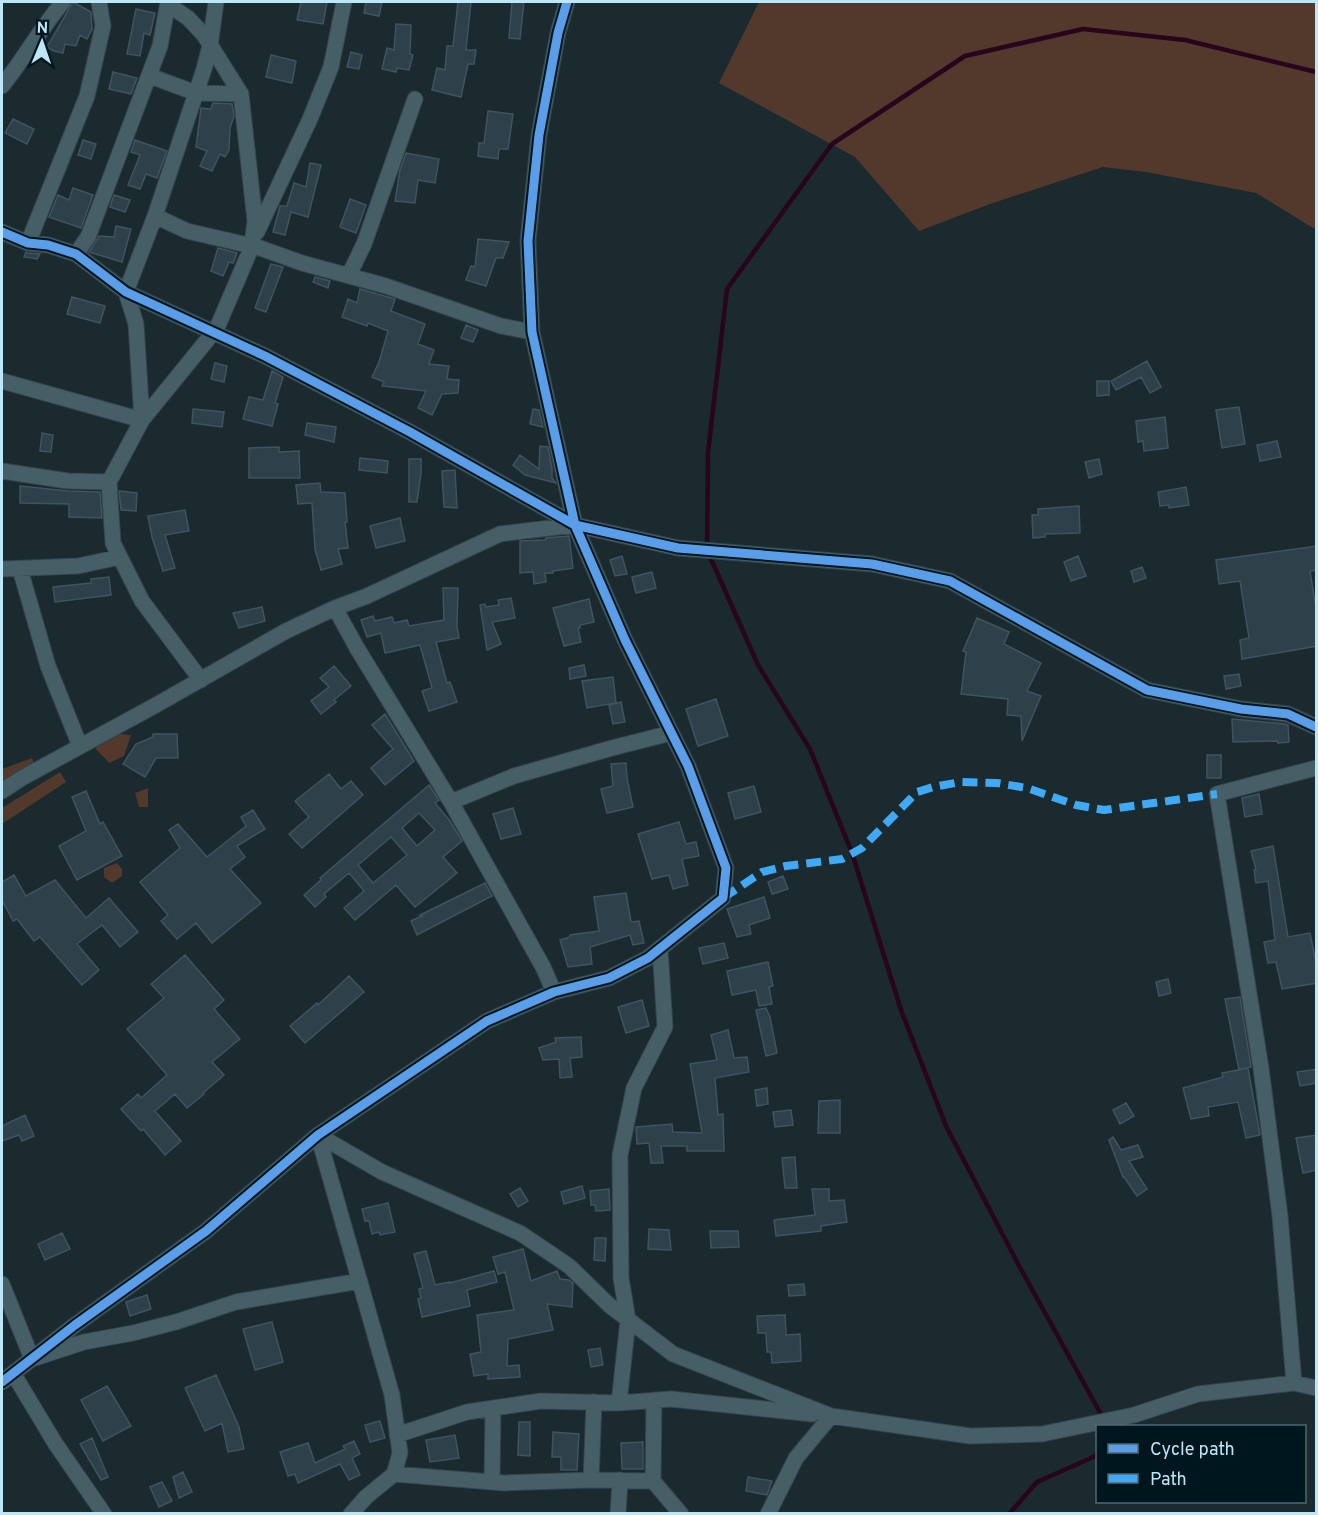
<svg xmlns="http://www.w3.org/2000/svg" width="1318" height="1515" viewBox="0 0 1318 1515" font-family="Overpass,sans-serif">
<rect width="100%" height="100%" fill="#1a2a2f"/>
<path fill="#53382c" d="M759,2H1316V227L1313,228L1256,193L1146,172L1103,167L990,204L919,231L855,157L719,83Z
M111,733L131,735L124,756L109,763L95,748Z
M32,758L35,767L2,782V769Z
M60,772L66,782L2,824V808Z
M148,788V807H139L135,793Z
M117,863L122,869V876L112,883L104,877V868Z"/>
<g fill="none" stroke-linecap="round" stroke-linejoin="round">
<path stroke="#28041d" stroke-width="4.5" d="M1103,1418L1017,1262L946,1126L901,1010L852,853L810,749L758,665L707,550L708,453L727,289L832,144L965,56L1083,29L1185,40L1316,72
M1009,1514L1037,1482L1098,1455"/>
</g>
<path fill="#2e414b" stroke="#40535e" stroke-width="1.5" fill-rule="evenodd" d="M73,2L91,12L92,29L87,39L80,35L76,46L65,44L63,53L54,51L47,47Z
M301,2H327L323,24L297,20Z
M366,2H382L379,16L364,13Z
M458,2H471L466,50H476L474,64H468L461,97L432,90L437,68L445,70L447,46H453Z
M512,2H524L520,39L509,38Z
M136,9L155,13L150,35L144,33L140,56L127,54Z
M396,24L411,25L410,54L413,55L409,70L397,68L396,72L382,69L387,48L394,50Z
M351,52L362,55L359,69L347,67Z
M271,55L296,61L292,83L266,77Z
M113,72L137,78L131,94L109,89Z
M213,103L232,104L234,116L230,128L229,150L225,157L220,154L212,171L200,166L207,151L196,147L201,108L211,109Z
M488,111L513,114L508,149H499L498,159L478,156L479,143H484Z
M13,119L34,129L27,144L5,133Z
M83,140L96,144L91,159L78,155Z
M135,140L167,151L157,178L146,174L140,189L128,185L140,155L131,152Z
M406,153L439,159L435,183L418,180L415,203L395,201L400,170Z
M310,163L321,165L308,217L291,212L285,235L273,232L280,206H287L294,183L306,187Z
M73,188L93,195L81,228L49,217L58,195L69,200Z
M114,195L130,200L125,212L110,207Z
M350,199L366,205L356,233L340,227Z
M116,226L131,229L122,262L89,252L99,236L114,237Z
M478,239L509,242L503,258H496L486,286L466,280L471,266L475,267Z
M218,248L237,253L233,263L229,262L223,276L211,271Z
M26,252L27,253L40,254L37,259L24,257Z
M271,264L283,267L266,312L255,308Z
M315,277L330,281L328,288L313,282Z
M360,289L395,299L391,311L425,324L418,344L434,350L429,364L449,366L447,379L459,380L458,393L442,394L432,415L418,408L426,391L382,386L384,382L372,377L379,362L388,331L368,323L367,326L342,317L348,299L357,303Z
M72,297L105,306L100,323L67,314Z
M466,325L478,330L473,342L461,338Z
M1147,361L1161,387L1150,393L1141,377L1116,390L1111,381Z
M215,363L227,366L224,382L211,379Z
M272,371L283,377L275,403L278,404L272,426L243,419L249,397L263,400Z
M1097,381H1109V395L1097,396Z
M1239,407L1245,444L1222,448L1216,410Z
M193,409L224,412L222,427L192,423Z
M533,409L539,410L543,427L530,424Z
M1165,417L1168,448L1144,451L1143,441L1138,442L1136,421Z
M307,423L336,427L334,442L305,435Z
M42,433L53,435L51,452L40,451Z
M1277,441L1281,457L1260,461L1257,445Z
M540,446L548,447L552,468V478L556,483L525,475L513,465L520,455L539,469Z
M279,447V452L299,451L300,478H249V448Z
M360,458L388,461L387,473L359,470Z
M409,459H421V473L417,502H409Z
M1099,459L1102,474L1089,478L1085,462Z
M455,470L457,508L444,507L442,471Z
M320,483L321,492L345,493L347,522H345L348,548L338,549L342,564L321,570L315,549L312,503L298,504L296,485Z
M20,486L68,491L100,492L102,518L69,517V504L20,503Z
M1186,487L1189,505L1169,508V505L1160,506L1158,492Z
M119,491L137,493L136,511L121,510Z
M1079,506L1080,533L1045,534V537L1033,538L1032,515H1038V509Z
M185,510L189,531L165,535L175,568L163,571L152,537L148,516Z
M400,518L405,541L376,548L370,526Z
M569,536L573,568L553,571V573H545L546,582L534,584L533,572L520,573V541L545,540L546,538Z
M1317,546V570L1310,571L1317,615V646L1242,659L1240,640L1249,638L1240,581L1219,584L1216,560Z
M622,556L627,574L615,576L610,560Z
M1078,556L1086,576L1071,581L1064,562Z
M1142,567L1146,578L1134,582L1131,571Z
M652,572L656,588L636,593L632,577Z
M109,577L111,595L55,602L53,587L91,583V579Z
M443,588H458L457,627L459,638L436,642L447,683L450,682L457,702L429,711L422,691L432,688L420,645L385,653L381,633L367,637L361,620L373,616L375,621L392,617L394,623L407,620L409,626L444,620Z
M511,598L515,618L492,622L501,644L487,650L480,605L485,604L486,607L499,605L498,600Z
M589,599L594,622L580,625V628H578L581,642L564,646L553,608Z
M262,607L265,621L239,628L233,613Z
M977,618L1009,632L1004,644L1041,663L1027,691L1041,696L1022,741L1021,716L1007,715L1008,699L961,694L966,652L963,651Z
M584,665L586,676L570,679L569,668Z
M334,666L351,686L334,700L336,702L321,714L311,701L329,687L320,678Z
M1239,674L1241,686L1226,689L1224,676Z
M613,677L616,703L587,708L582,681Z
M716,699L728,736L698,746L686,709Z
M621,702L625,722L613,724L609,705Z
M385,714L414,761L385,785L371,768L393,749L372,725Z
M1232,719L1285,724L1288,725L1289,742L1278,743L1277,741L1233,742Z
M153,734H177L178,758H156L145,777L123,764L136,744L153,737Z
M1207,755H1221V778H1207Z
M626,763L627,778L633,807L607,813L601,789L613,786L611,764Z
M329,774L341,789L351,781L363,795L302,848L289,834L309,817L295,801Z
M429,785L439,800L435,803L450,821L462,841L443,857L457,873L415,907L396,885L355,920L344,908L364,891L349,873L324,894L326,897L315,907L304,895L321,880L320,878ZM419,813L435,830L417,846L402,828ZM391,837L407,855L373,883L358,865Z
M754,786L761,812L735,819L728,793Z
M86,791L100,824L103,822L122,856L77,880L59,846L86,831L72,797Z
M1259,794L1262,814L1245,817L1242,798Z
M513,808L521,834L501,839L493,814Z
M253,810L265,829L237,846L245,857L230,869L261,903L212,943L196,923L177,939L161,921L168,915L140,882L180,848L169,830L178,824L207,857L246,826L241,817Z
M679,822L686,844L696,842L699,856L682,859L688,885L673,889L669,875L652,879L638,834Z
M1273,846L1288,937L1310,933L1317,968V983L1282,989L1276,962L1268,963L1264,942L1275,940L1268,881L1256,883L1254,870H1256L1251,851Z
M14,875L26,896L55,880L86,918L109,898L138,932L120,947L102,925L77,944L99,970L82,985L40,937L34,941L17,919L13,921L2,900V882Z
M783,876L788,889L772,894L768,882Z
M485,883L492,896L417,935L411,921L422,916L420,915Z
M626,893L631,922L639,921L644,943L633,945L630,935L590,947L592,964L568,967L560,940L570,937V935L599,931L594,897Z
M764,897L770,918L749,925L751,934L737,937L727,909Z
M724,943L728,958L703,964L699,948Z
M185,955L224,1000L214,1009L240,1039L212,1062L224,1075L203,1093L204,1094L187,1108L175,1094L155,1111L181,1141L165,1155L143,1129L141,1131L121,1109L138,1094L141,1098L167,1075L127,1029L164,998L151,984Z
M768,962L773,986L769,987L772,1004L759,1006L756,990L732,995L727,971Z
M349,976L364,992L305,1043L290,1026L317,1003L318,1005Z
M1168,979L1171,993L1159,996L1156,982Z
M1240,997L1251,1067L1239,1070L1225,999Z
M642,1000L649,1026L626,1033L618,1007Z
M766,1008L770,1017L777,1053L766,1056L756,1010Z
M728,1030L734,1058L747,1057L749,1072L715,1078L718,1115L723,1114L724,1151H687V1146H661L663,1163H651L649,1143L637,1144L636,1127L672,1124L673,1132L702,1133L690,1064L717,1060L711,1035Z
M581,1037L582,1057L570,1058L572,1077L560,1078L559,1059L543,1060L539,1048L556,1042L555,1038Z
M1248,1068L1260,1135L1246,1138L1238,1102L1208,1107L1209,1116L1191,1119L1183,1088L1223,1077L1222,1073Z
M1317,1069V1083L1300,1086L1297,1072Z
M767,1088L768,1104L757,1106L755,1090Z
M840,1100V1133H818L819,1101Z
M1126,1103L1134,1116L1120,1124L1113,1110Z
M791,1110L793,1125L775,1127L773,1112Z
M25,1115L34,1136L22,1141L19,1135L2,1141V1126Z
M1317,1135V1170L1303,1173L1296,1138Z
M1113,1137L1121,1150L1138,1145L1143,1157L1129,1161L1147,1189L1137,1196L1124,1177H1123L1109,1140Z
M795,1157L797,1188H785L782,1158Z
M582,1186L585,1198L564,1204L561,1192Z
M520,1188L528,1201L518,1207L510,1194Z
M609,1189L610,1210L596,1211L595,1205H591L590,1191Z
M812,1189H829V1201L844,1200L847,1222L821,1226V1231L776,1236L774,1220L815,1215Z
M388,1203L395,1232L380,1235L379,1232L372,1234L369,1221H365L362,1209Z
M649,1229L669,1230L671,1250L648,1249Z
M710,1231H738L739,1247L711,1248Z
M62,1233L70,1249L45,1260L38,1244Z
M595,1238H606L605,1261L594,1260Z
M523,1249L531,1281L557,1271L560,1279L569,1280L573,1283L572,1307L547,1304L553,1330L508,1339L507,1366L519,1365L520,1377L488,1379V1374L474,1376L470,1354L481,1352L477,1315L514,1310L505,1272L498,1274L493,1257Z
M426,1251L435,1285L450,1282V1283L494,1271L497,1282L467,1290L470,1306L422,1317L418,1299L421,1298L419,1289L423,1288L414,1254Z
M804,1284L805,1295L789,1296L788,1285Z
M147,1295L151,1309L130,1316L126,1302Z
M785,1315L786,1335L800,1334L801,1361L772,1363L771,1352H767L766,1333H758L757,1316Z
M272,1322L283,1362L255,1370L243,1329Z
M600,1348L603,1365L591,1367L588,1350Z
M216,1375L239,1427L244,1449L228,1452L222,1423L205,1431L185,1388Z
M107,1386L131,1426L103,1441L81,1400Z
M380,1421L385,1438L370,1442L365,1425Z
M519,1422H530V1456L518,1455Z
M553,1432L579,1434L577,1470H561V1457H552Z
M455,1435L459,1458L430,1462L426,1440Z
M92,1438L108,1477L101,1480L80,1444Z
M354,1441L360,1454L352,1458L360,1475L349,1480L340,1464L298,1483L295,1474L288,1476L280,1452L308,1443L315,1463L345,1449L343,1446Z
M643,1442V1469H622L621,1443Z
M183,1472L192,1492L179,1498L173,1477Z
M748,1477L772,1481L767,1495L746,1491Z
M162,1482L172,1501L159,1507L150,1487Z"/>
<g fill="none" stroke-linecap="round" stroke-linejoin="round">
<defs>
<path id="minor" d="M169,5L188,18L204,35L241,94L255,221L252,246L217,328L142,420L109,482L113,543L142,601L201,680
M150,76L196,93L241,94
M2,86C24,59 40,29 63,2
M155,216L187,231L260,248L302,263L386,286L501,326L532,332
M2,232L28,243L48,245L76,254L126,292L265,356L410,432L575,525L678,548L872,564L950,581L1147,690L1241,709L1288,714L1316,727
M257,232L310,119L331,67L344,2
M28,243L87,96L103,26L99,2
M76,254L88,237L160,46L168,2
M349,275L364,244L415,99
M2,381L142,420L136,324L126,292L155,216L204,69L210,46L216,2
M2,471L68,481L109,482
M2,569L78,566L120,557
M20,569L48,666L80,746
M335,608L357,648L451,802L543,967L554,992
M2,791L22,778L156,705L286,631L335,608L367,596L500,534L575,525
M451,802L514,776L612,748L671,733
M318,1135L382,1172L520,1233L569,1266L609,1305L673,1354L831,1416L970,1436L1042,1434L1134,1415L1198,1394L1294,1383L1316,1388
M318,1135L392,1395L400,1453L394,1474L366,1497L351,1514
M2,1284L32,1359L84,1342L133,1333L176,1322L236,1302L360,1281
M13,1373L55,1443L104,1514
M2,1382L75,1325L206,1231L318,1135L487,1021L554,992L609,978L648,958L723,898L726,868L688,766L625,640L575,525L532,332L528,241L539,135L558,33L567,2
M1294,1383L1280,1216L1261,1068L1217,794L1316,768
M654,1400L653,1481L681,1514
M619,1403L628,1320L621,1278L620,1155L634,1088L665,1027L660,948
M397,1435L467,1412L541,1401L619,1403L671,1399L812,1414
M394,1474L504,1483L591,1480L653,1481
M591,1480L594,1402
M492,1482L493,1408
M618,1514L620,1480
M768,1514L796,1458L831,1416"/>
</defs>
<use href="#minor" stroke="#33454c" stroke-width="17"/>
<use href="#minor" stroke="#465f67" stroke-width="15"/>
<path stroke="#3fa9f5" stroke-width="8" stroke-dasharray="15 8" stroke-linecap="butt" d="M723,898L762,872L786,866L842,859L862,848L917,792L933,787L961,782L997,783L1027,788L1076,805L1104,810L1217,794"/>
<defs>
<path id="cycleway" d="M2,232L28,243L48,245L76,254L126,292L265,356L410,432L575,525L678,548L872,564L950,581L1147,690L1241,709L1288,714L1316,727
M2,1382L75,1325L206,1231L318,1135L487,1021L554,992L609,978L648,958L723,898L726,868L688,766L625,640L575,525L532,332L528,241L539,135L558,33L567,2"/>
</defs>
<use href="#cycleway" stroke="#00161f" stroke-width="13"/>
<use href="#cycleway" stroke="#5a9eea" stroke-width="9"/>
</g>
<rect width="1318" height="1515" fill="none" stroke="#bde7f7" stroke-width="6"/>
<rect x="1096" y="1425" width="210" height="78" fill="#00161f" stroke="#4c6a75" stroke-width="1.5"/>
<rect x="1108" y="1444" width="30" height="9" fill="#5a9eea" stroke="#4c6a75" stroke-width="1.5"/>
<text x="1150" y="1455" font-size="18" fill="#bde7f7">Cycle path</text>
<rect x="1108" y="1474" width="30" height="9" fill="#3fa9f5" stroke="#4c6a75" stroke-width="1.5"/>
<text x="1150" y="1485" font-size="18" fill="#bde7f7">Path</text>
<g transform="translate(42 42) rotate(2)" stroke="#00161f" stroke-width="4.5" paint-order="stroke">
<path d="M0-4.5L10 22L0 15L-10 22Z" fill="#bde7f7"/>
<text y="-9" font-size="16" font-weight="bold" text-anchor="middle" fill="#bde7f7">N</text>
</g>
</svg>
